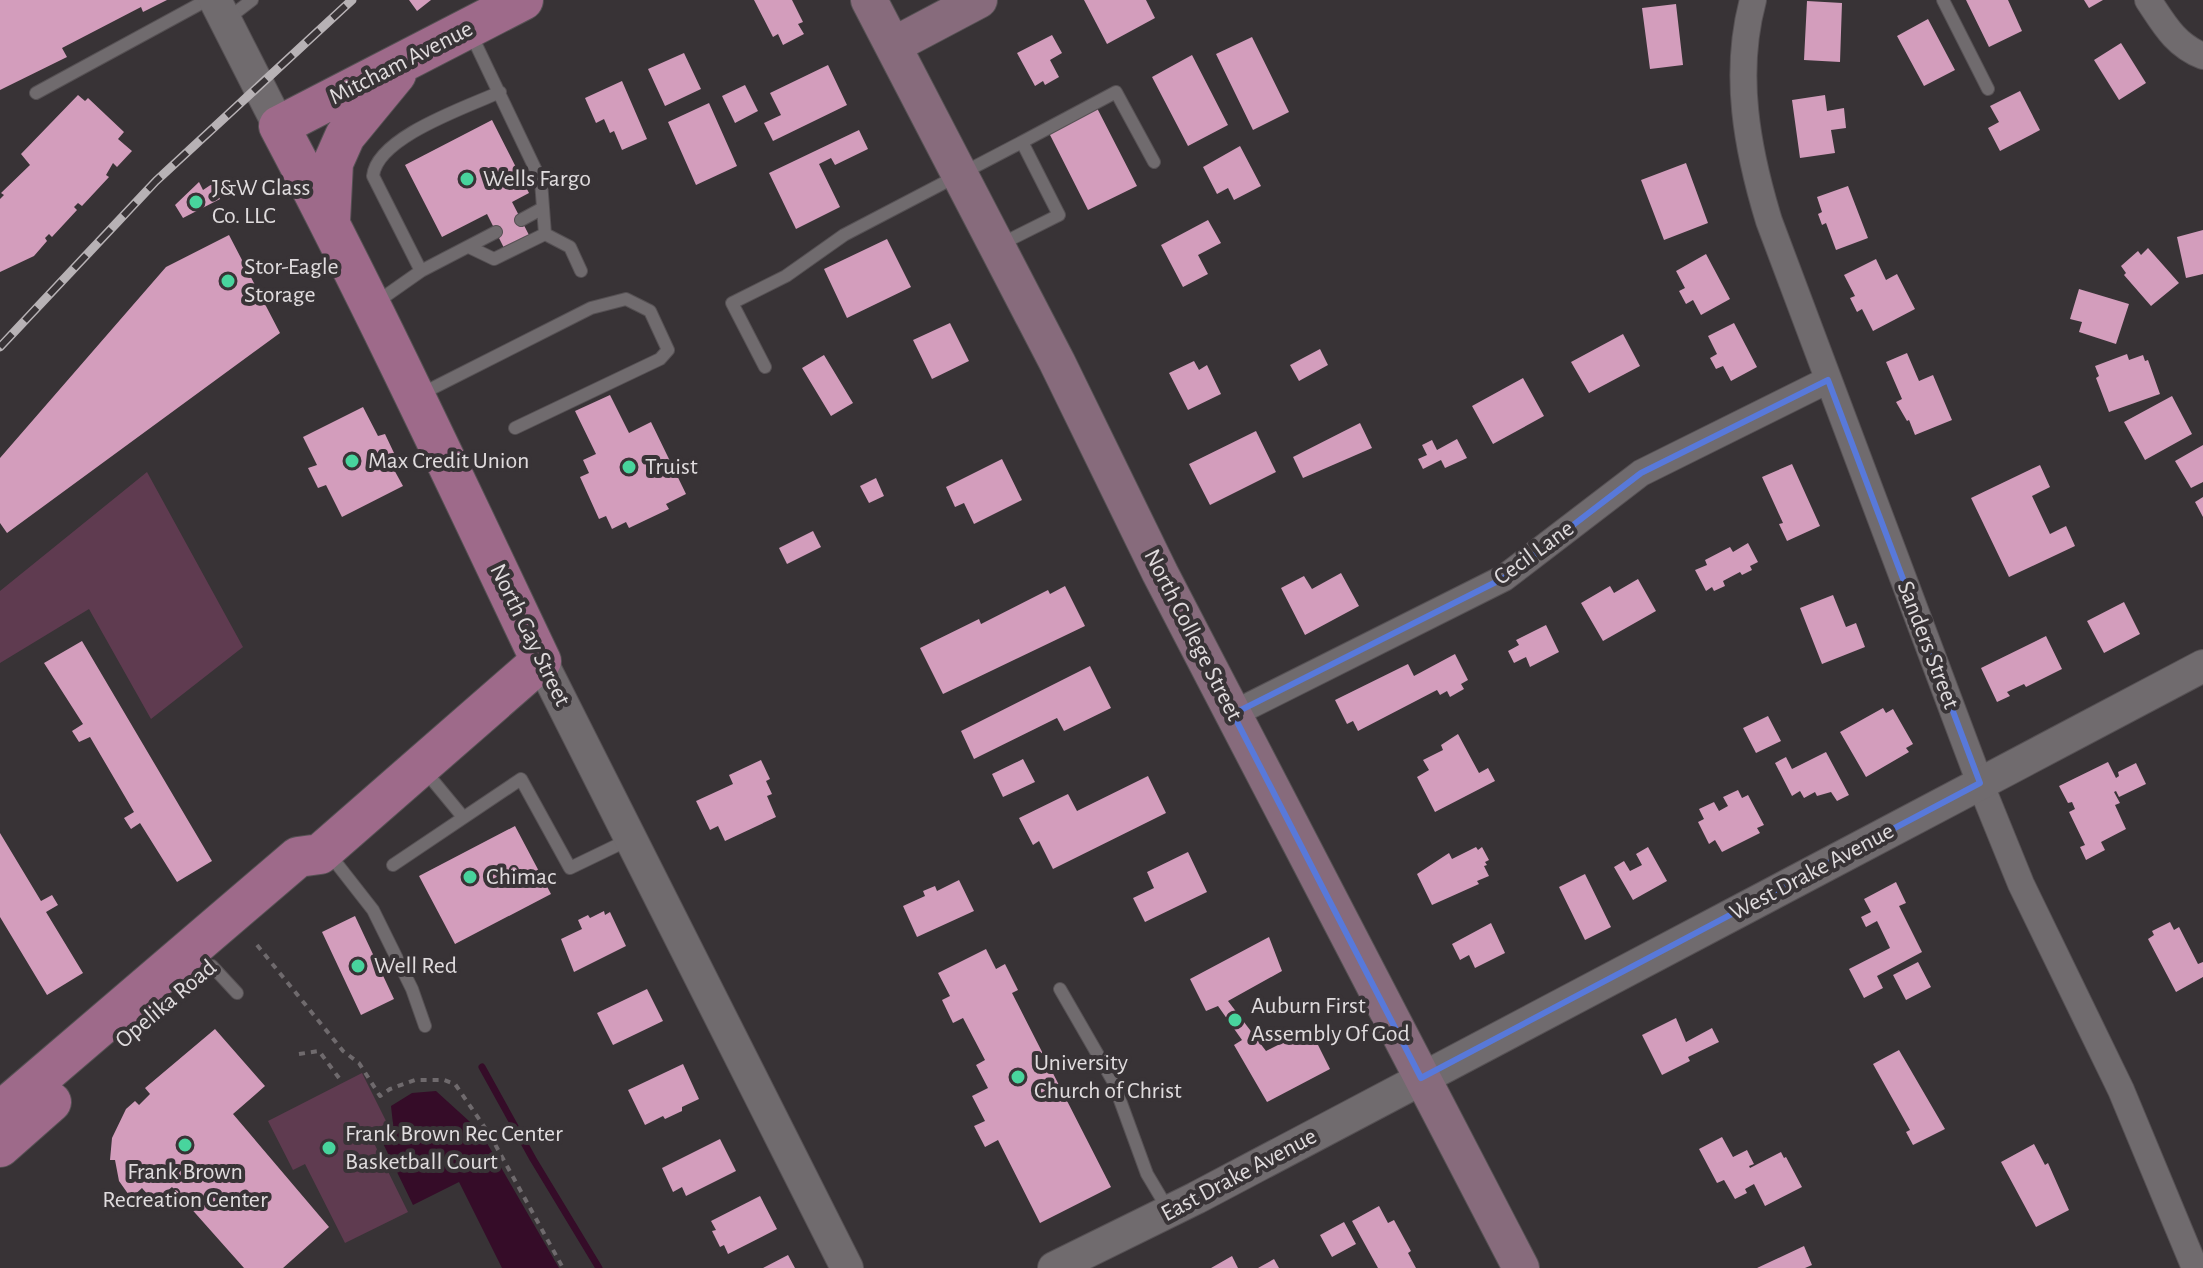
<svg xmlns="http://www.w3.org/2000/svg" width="2203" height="1268" viewBox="0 0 2203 1268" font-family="'Alegreya Sans',sans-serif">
<rect width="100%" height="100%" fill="#383336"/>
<path fill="#5f3b50" d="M147,472L243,647L151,719L89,609L0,663V591Z
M362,1073L387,1123L369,1133L408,1212L345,1243L305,1164L293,1170L268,1121Z"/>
<path fill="#350c28" d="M436,1091L480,1131L559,1268H502L459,1182L413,1205L378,1133L393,1124L391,1106L412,1093Z"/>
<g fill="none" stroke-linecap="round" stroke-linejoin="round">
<path stroke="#350c28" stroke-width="7" d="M482,1067L533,1159L599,1268"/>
</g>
<path fill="#d39dbc" d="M0,0H167L143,12L141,7L62,48L67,57L0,90Z
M409,0H431L417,11Z
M754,0H792L803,22L798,24L804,34L783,45L778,34L773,37Z
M1084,0H1146L1155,18L1107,44Z
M1966,0H2008L2022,31L1989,47Z
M2084,0H2103L2089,8Z
M1807,1L1842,3L1840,62L1804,60Z
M1676,4L1683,65L1650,69L1642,8Z
M1928,19L1955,70L1924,86L1897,36Z
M1052,35L1062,53L1050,60L1059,77L1045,85L1043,81L1035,86L1017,53Z
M1252,37L1289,112L1253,130L1216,54Z
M2121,43L2146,83L2119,100L2094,60Z
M684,53L701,89L665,106L648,69Z
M1192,55L1228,125L1188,146L1152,77Z
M828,65L847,105L773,141L764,123L781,115L770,93Z
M622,81L647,139L622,150L614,131L610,133L604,119L596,123L585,98Z
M745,85L758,111L735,123L722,96Z
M2020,91L2040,130L2000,151L1988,128L1999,122L1990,106Z
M78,95L85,101L88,98L124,132L118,139L132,151L117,167L113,163L106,175L109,177L82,206L78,203L74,207L77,210L52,237L49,234L45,238L47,241L34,256L0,272V199L4,195L1,193L30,165L21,154Z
M1825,95L1827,111L1844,108L1846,128L1831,130L1835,153L1800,158L1792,100Z
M709,103L737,166L696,185L668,122Z
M1097,108L1137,186L1088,210L1049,133Z
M492,120L529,193L512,202L530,237L505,250L487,214L442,237L405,165Z
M859,130L868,149L835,165L831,158L819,164L840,207L796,229L769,173Z
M1240,146L1261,186L1234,200L1228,188L1217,194L1203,167Z
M1686,163L1708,223L1664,240L1641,180Z
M199,182L203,190L212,184L220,199L183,218L175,205Z
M1848,186L1868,238L1836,250L1826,223L1822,225L1818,214L1822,212L1817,197Z
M1208,220L1221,243L1198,255L1208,274L1183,287L1161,245Z
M2203,230V274L2186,278L2177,237Z
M229,235L280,333L7,533L0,523V458L166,267Z
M887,239L911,287L847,318L824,269Z
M2148,248L2179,283L2151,306L2124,275L2126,273L2121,266L2138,251L2141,255Z
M1706,254L1730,299L1701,315L1693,300L1686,304L1679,291L1685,288L1676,271Z
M1876,259L1886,280L1897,274L1915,309L1873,331L1862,309L1857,312L1850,298L1855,296L1844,275Z
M2079,289L2129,304L2116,344L2079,332L2082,322L2070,319Z
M950,323L969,361L932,379L913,340Z
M1734,323L1757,367L1731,381L1723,366L1716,369L1710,358L1717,354L1708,336Z
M1623,334L1640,366L1589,393L1571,362Z
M1320,349L1328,365L1299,381L1290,365Z
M1907,353L1919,381L1933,375L1952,420L1915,435L1909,420L1907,421L1896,402L1902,399L1886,362Z
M2127,354L2129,360L2143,355L2145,361L2148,360L2160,394L2109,412L2096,378L2099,376L2095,366Z
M824,355L853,403L831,416L802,368Z
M1194,361L1199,370L1207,365L1221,394L1188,410L1169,373Z
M1523,378L1544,416L1493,444L1472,406Z
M610,395L629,433L651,422L686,494L666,504L669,509L629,528L626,522L612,529L606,516L599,519L580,477L589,473L583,460L596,454L575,411Z
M2172,396L2192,434L2145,460L2124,422Z
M363,407L378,436L385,434L394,453L387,457L403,486L342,517L326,485L318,488L308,468L317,465L303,437Z
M1360,423L1372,448L1303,478L1293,457Z
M1256,431L1276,472L1210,505L1189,464Z
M1457,439L1467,458L1445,468L1441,460L1423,469L1418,459L1427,455L1422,445L1432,440L1437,450Z
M2203,445V482L2191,488L2175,461Z
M1002,459L1022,500L974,524L964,503L955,507L946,487Z
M1792,464L1820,526L1787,541L1779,524L1783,523L1762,477Z
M2040,465L2050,487L2032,496L2050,534L2066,526L2075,546L2009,577L1971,498Z
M876,478L884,496L869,503L860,486Z
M2203,497V517L2195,502Z
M813,531L821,547L787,564L779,548Z
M1748,543L1758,562L1750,566L1752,570L1742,575L1740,572L1723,581L1725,586L1714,591L1712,587L1706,591L1695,570L1707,565L1705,560L1730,547L1733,552Z
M1341,573L1359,606L1305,635L1281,588L1304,576L1312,589Z
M1638,579L1656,611L1603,641L1581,603L1610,586L1614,593Z
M1065,586L1085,626L943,694L920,648L979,619L981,624L1048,590L1050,594Z
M1833,595L1846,627L1856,623L1865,647L1822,664L1800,608Z
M2124,602L2140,634L2104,653L2087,621Z
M1546,625L1559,652L1530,667L1526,657L1514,663L1508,651L1519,645L1516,640Z
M2046,636L2062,669L2026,687L2024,684L2007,692L2010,696L1997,702L1981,668Z
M82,641L212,861L177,882L140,823L131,829L124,818L134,812L90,737L79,742L72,731L83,724L44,663Z
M1455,654L1468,680L1461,684L1464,689L1450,697L1447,691L1440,695L1437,690L1358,731L1353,721L1347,724L1335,700L1408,664L1414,676Z
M1090,666L1111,708L1064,731L1057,718L974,759L961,731Z
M1883,708L1886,713L1893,709L1913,744L1906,748L1909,752L1866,777L1840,732Z
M1768,716L1781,741L1756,753L1743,728Z
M1458,734L1479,773L1488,768L1495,781L1435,812L1417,777L1429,770L1423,760L1443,750L1441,745Z
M1826,752L1849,795L1837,801L1831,792L1817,796L1815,792L1804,798L1800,791L1792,796L1775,763L1786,757L1792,769Z
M1023,759L1035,782L1003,797L992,774Z
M761,760L770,779L766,781L772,794L767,796L776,817L725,841L718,826L710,830L696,801L733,784L729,775Z
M2108,762L2116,778L2119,776L2118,772L2136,763L2146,784L2119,797L2116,791L2114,792L2120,803L2115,805L2126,829L2101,842L2105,850L2086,860L2080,847L2085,845L2069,812L2075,809L2072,802L2068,803L2059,786Z
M1148,776L1166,813L1053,869L1039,841L1033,845L1019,818L1068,794L1077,811Z
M1738,790L1742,798L1748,795L1764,825L1757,828L1760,833L1722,852L1715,840L1709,844L1698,822L1704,819L1699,809L1714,802L1719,811L1728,806L1723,797Z
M515,826L551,894L455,944L419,876Z
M0,833L41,901L52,895L58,905L46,912L83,973L47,995L0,917Z
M1476,847L1478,850L1482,847L1489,860L1485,862L1487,865L1484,866L1489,876L1477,881L1479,884L1432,905L1417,874L1449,853L1452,859Z
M1648,847L1667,881L1633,900L1614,867L1624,861L1630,871L1642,865L1636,854Z
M1188,852L1207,892L1145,922L1133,898L1154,888L1147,872Z
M1585,874L1611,927L1585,940L1559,887Z
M959,880L974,911L917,937L903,906L925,896L923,891L935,886L937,891Z
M1896,882L1906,903L1899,906L1922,952L1877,976L1883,988L1864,998L1849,969L1890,948L1877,921L1866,927L1861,917L1871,912L1864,899Z
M604,911L605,915L610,912L626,946L574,972L561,939L582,929L578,920L588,915L590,918Z
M355,916L394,999L361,1015L322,932Z
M2170,922L2174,930L2179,927L2198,964L2203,962V977L2176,992L2148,939L2154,935L2152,931Z
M1491,923L1505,953L1475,968L1469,955L1460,960L1452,944Z
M1269,937L1282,971L1228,1001L1266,1051L1310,1029L1330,1069L1267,1102L1234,1045L1242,1040L1218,1006L1206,1011L1190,979Z
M986,949L996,969L1005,964L1018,990L1012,993L1111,1187L1040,1223L998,1140L985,1147L974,1126L985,1121L972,1096L988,1088L976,1065L985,1060L963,1018L953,1023L942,1000L950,996L938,973Z
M1918,962L1931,987L1906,1000L1893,975Z
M647,989L663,1021L613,1045L597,1013Z
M1676,1018L1686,1042L1712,1028L1719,1042L1688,1057L1690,1061L1662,1075L1642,1035Z
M215,1029L265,1086L233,1114L329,1227L283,1268H244L172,1187L154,1202L142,1188L131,1198L119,1181L115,1160H110L112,1138L126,1109L135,1101L139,1105L150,1094L145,1088Z
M1899,1050L1945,1129L1913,1145L1906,1132L1910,1130L1873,1064Z
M683,1064L699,1099L682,1107V1111L665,1119L663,1116L645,1125L628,1090Z
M1722,1137L1733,1157L1747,1150L1754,1164L1749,1166L1750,1168L1781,1152L1784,1158L1786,1157L1802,1187L1765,1206L1754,1184L1745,1189L1747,1193L1735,1199L1724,1180L1717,1183L1699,1149Z
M720,1139L736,1171L686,1196L682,1187L673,1192L662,1168Z
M2034,1144L2045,1165L2048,1163L2069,1210L2036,1227L2001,1162Z
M760,1196L777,1229L728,1254L724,1245L720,1247L712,1231L716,1230L711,1221Z
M1379,1206L1388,1223L1394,1220L1411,1251L1408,1253L1416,1268H1378L1352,1221Z
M1344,1222L1356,1244L1332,1257L1320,1235Z
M1804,1246L1812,1265L1805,1268H1757Z
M788,1255L795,1268H763Z
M1232,1256L1238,1268H1211Z
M1274,1259L1279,1268H1258Z"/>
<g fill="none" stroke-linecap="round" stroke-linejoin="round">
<defs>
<path id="service" d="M1943,0L1988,89
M226,20L252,0
M470,32L541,181L545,234
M36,93L207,0
M1022,142L1116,92L1154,162
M521,220L543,208
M545,234L570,247L581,271
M469,247L494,259L545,234
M421,271L373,176C377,137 467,107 500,92
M374,304L421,271L496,232
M765,367L732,303L786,276L844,235L1022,142L1059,215L999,245
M419,395L591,308L626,299L650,311L668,350L660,359L515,428
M425,771L463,817
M330,855L373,910L412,989L425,1026
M393,865L521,779L570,868L628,840
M212,966L237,993
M1060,989L1113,1081L1147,1174L1169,1211"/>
<path id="minor" d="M1753,0C1733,74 1747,149 1769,221L1980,783L2021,884L2121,1090L2195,1268
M2148,0C2164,24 2175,45 2203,56
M1233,714L1504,578L1641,473L1828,380"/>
<path id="tertiary" d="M215,0L279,126
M541,661L847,1268
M1054,1268L1196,1198L2203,666"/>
<path id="secondary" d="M869,0L1057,362L1160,573L1521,1268
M894,45L979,0"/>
<path id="primary" d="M330,221L333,163L345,136L396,74
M0,1112L298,857L320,854L541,661C456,482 372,302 279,126L523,0
M0,1147L51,1102"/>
</defs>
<use href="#service" stroke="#565154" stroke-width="14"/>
<use href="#minor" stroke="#565154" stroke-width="28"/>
<use href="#tertiary" stroke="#565154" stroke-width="34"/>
<use href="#secondary" stroke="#565154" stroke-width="38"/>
<use href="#primary" stroke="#565154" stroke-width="42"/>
<path stroke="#6f6a6d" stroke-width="4" stroke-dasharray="6 6" stroke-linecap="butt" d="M257,945L343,1051L359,1063L380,1096L390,1089L415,1080H444L455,1084L490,1135L563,1268
M299,1054L319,1051L339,1078"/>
<use href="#service" stroke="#706b6e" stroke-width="12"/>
<use href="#minor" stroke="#706b6e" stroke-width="26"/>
<use href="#tertiary" stroke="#706b6e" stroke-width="32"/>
<use href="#secondary" stroke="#876b7c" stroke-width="36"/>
<use href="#primary" stroke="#9e6a8a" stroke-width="40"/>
<defs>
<path id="rail" d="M0,347L156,181L352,0"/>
</defs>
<use href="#rail" stroke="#b7b2b5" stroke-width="9"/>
<use href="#rail" stroke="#383336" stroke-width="6" stroke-dasharray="18" stroke-linecap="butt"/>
</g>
<path fill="none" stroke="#5879da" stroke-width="6" stroke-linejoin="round" d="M1828,380L1980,783L1421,1078L1233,714L1504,578L1641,473Z"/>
<g fill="#48d49d" stroke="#383336" stroke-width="3">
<circle cx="467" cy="179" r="8"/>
<circle cx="196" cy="202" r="8"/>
<circle cx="228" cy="281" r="8"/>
<circle cx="352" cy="461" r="8"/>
<circle cx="629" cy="467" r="8"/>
<circle cx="470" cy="877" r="8"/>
<circle cx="358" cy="966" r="8"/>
<circle cx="1235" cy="1020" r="8"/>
<circle cx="1018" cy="1077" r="8"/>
<circle cx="185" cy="1145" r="8"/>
<circle cx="329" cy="1148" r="8"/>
</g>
<g text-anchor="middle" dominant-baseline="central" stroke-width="8" stroke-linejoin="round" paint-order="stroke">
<g font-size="24" fill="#e0dcde" stroke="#383336">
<text transform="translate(401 63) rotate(-27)">Mitcham Avenue</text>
<text transform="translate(1534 553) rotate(-36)">Cecil Lane</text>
<text transform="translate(530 635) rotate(64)">North Gay Street</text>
<text transform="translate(1193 635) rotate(63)">North College Street</text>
<text transform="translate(1928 645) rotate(69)">Sanders Street</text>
<text transform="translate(1812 872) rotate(-28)">West Drake Avenue</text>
<text transform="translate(166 1004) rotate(-40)">Opelika Road</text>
<text transform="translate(1239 1175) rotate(-28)">East Drake Avenue</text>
</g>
<g font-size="24" fill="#e0dcde" stroke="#383336" text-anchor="start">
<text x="483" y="179">Wells Fargo</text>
<text x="212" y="188">J&amp;W Glass<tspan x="212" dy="28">Co. LLC</tspan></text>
<text x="244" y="267">Stor-Eagle<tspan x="244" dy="28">Storage</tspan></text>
<text x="368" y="461">Max Credit Union</text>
<text x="645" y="467">Truist</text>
<text x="486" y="877">Chimac</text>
<text x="374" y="966">Well Red</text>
<text x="1251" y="1006">Auburn First<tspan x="1251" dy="28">Assembly Of God</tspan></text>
<text x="1034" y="1063">University<tspan x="1034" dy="28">Church of Christ</tspan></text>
<text x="345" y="1134">Frank Brown Rec Center<tspan x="345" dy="28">Basketball Court</tspan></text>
<text x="185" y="1172" text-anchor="middle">Frank Brown<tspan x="185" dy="28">Recreation Center</tspan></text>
</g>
</g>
</svg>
